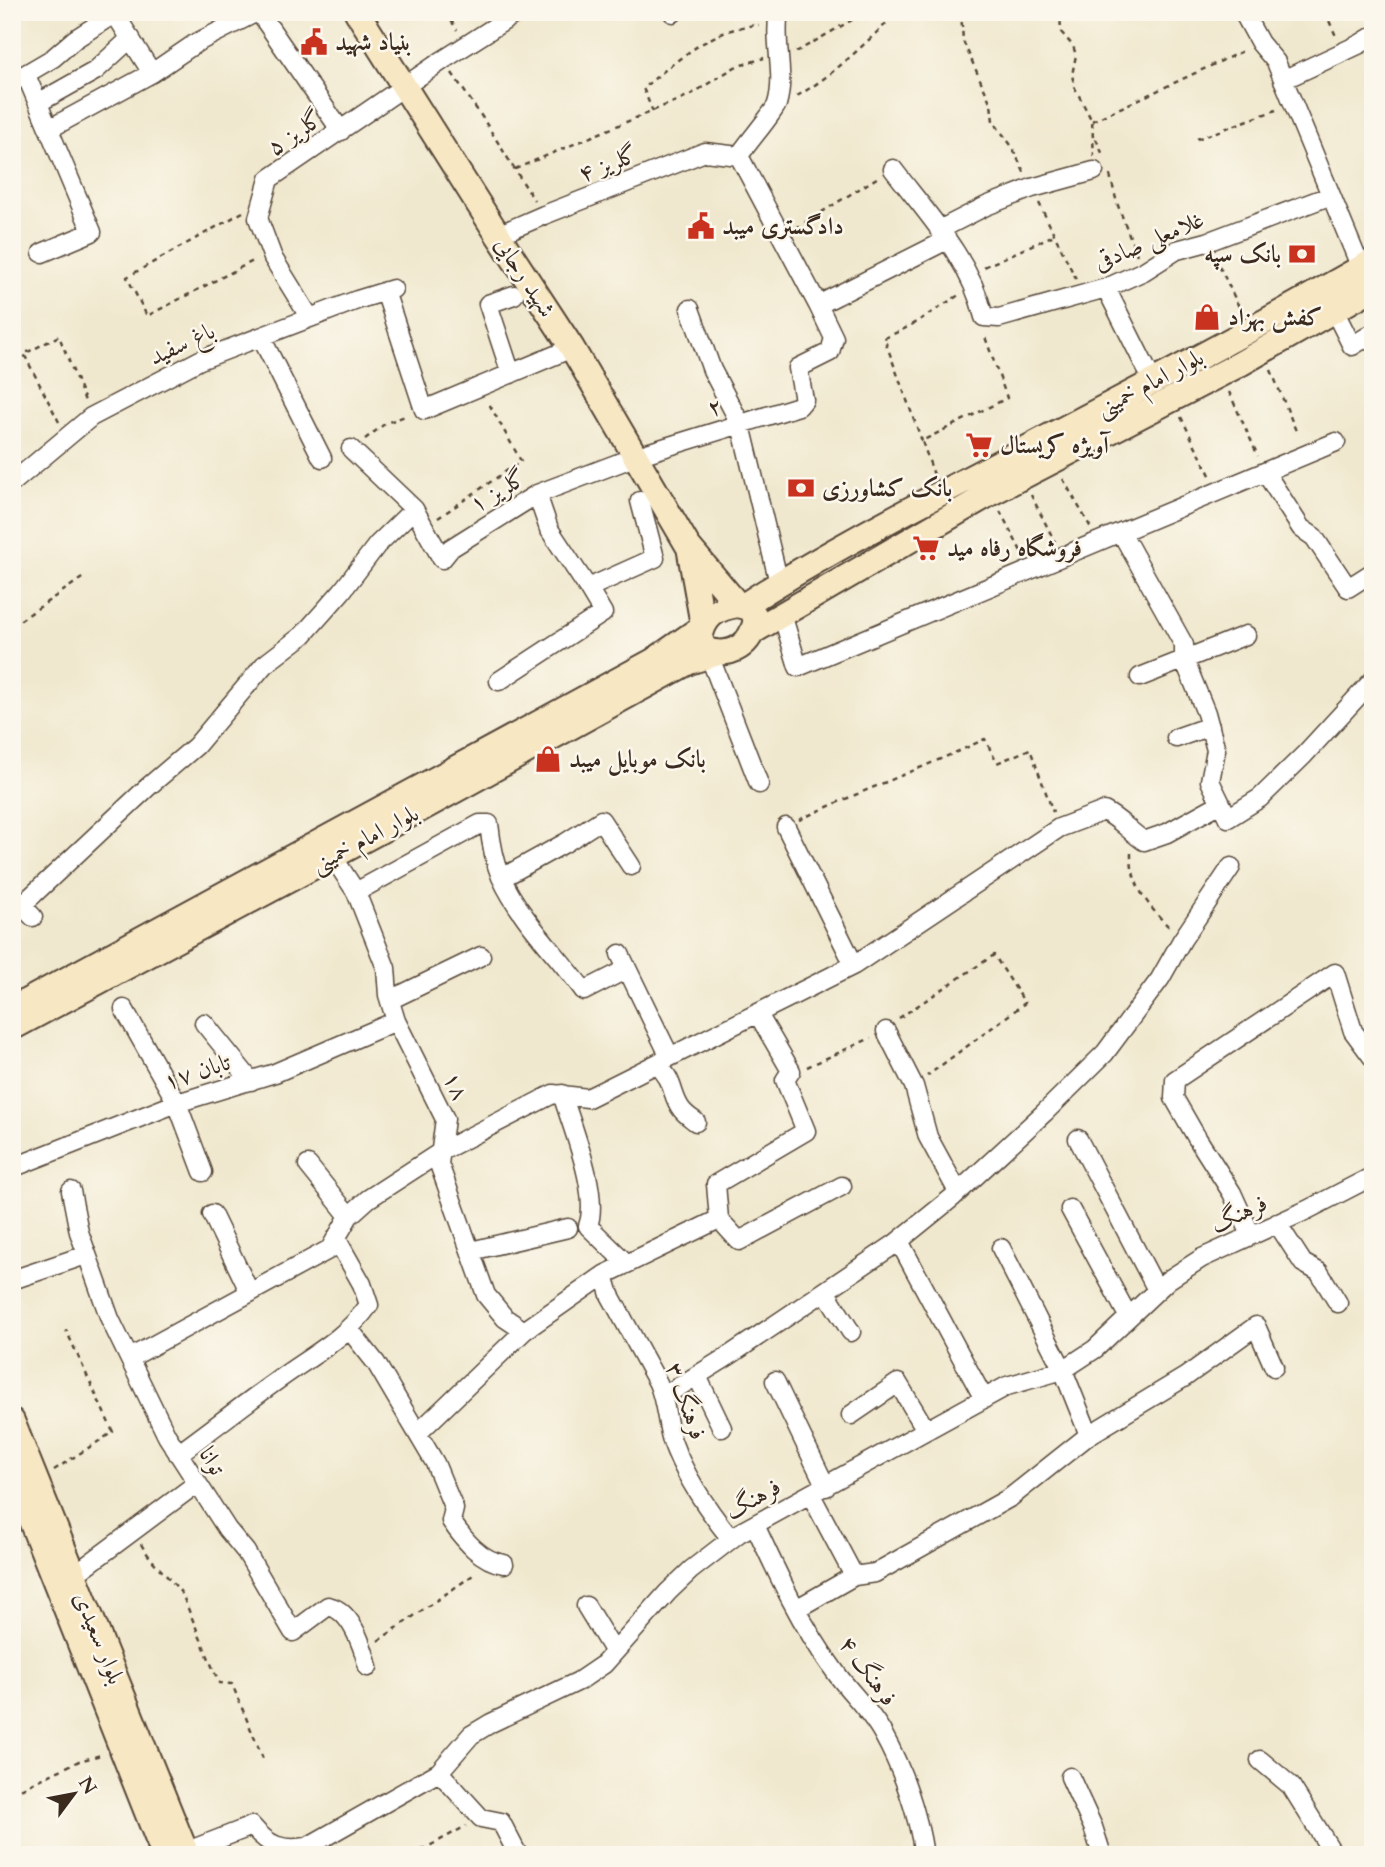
<svg xmlns="http://www.w3.org/2000/svg" width="1385" height="1867" viewBox="0 0 1385 1867" font-family="Cardo,Amiri,serif">
<rect width="100%" height="100%" fill="#fbf7ec"/>
<filter id="ink" filterUnits="userSpaceOnUse"><feTurbulence type="fractalNoise" baseFrequency=".0143" numOctaves="2"/><feDisplacementMap in="SourceGraphic" scale="14" xChannelSelector="R" yChannelSelector="G"/><feConvolveMatrix kernelMatrix="1 2 1 2 8 2 1 2 1" color-interpolation-filters="sRGB"/></filter>
<filter id="wash" filterUnits="userSpaceOnUse"><feTurbulence type="fractalNoise" baseFrequency=".00686" numOctaves="4" result="noise"/><feDisplacementMap in="SourceGraphic" scale="28" xChannelSelector="R" yChannelSelector="G"/><feGaussianBlur stdDeviation="1.57" result="paint"/><feColorMatrix in="noise" values="0 0 0 0 0 0 0 0 0 0 0 0 0 0 0 0 0 1.4 0 .05"/><feComposite in="paint" operator="in"/></filter>
<g filter="url(#wash)">
<rect width="100%" height="100%" fill="#f0e8ce"/>
</g>
<g filter="url(#ink)">
<g fill="none" stroke-linecap="round" stroke-linejoin="round">
<defs>
<path id="street" d="M259,12L341,131
M672,12L673,13
M1243,12L1260,43L1276,62L1361,268
M115,14L152,73
M26,75L92,232L42,253
M1283,80L1360,44L1373,36
M12,82L53,58L75,39L117,12
M38,103L95,71L131,38
M49,129L152,73L196,43L257,12
M739,156L818,305
M739,156C745,146 775,111 777,104C786,74 773,42 779,12
M893,169C928,215 970,259 984,317L999,318L1106,288L1144,271L1177,250L1207,242L1329,196
M939,230L986,206L1032,188L1094,171
M498,235L544,215L705,152L739,156
M1106,288L1153,382
M385,291L424,410L572,348
M690,309L712,370L741,425L779,583
M1334,310L1352,346L1373,333
M310,318L273,258L258,218L269,179L443,60L518,12
M261,337L322,458
M511,374L488,304L514,295
M351,449L414,509L442,559L451,548L537,494L637,456L799,406L804,400L798,368L830,352L834,338L818,305L947,240
M1265,472L1301,528L1314,537L1348,588L1373,572
M12,483L91,417L200,360L357,300L393,289
M1121,532L1184,645V659L1206,713L1216,750L1210,781L1228,818L1260,798L1304,755L1373,680
M588,588L655,558L640,501
M782,614L798,667L1336,442
M709,655L759,784
M1140,677L1246,635
M499,681L603,613L588,588L549,529L537,494
M1176,738L1210,726
M786,827L854,965
M333,857L356,892L386,968L388,995L396,1021L445,1119L439,1164L486,1295L505,1318L524,1331
M502,878L565,843L601,820L631,866
M356,892L480,824H489C491,842 494,860 501,877C520,919 557,954 584,991L627,969
M12,895L33,917
M22,905L149,786L196,746L264,665L303,635L342,591L377,545L414,509
M620,954L670,1057
M390,1000L481,956
M124,1009L177,1103L203,1172
M204,1023L251,1081
M886,1031L914,1086L928,1137L958,1192
M656,1064C676,1081 670,1095 682,1110C686,1115 691,1118 696,1122
M562,1094C572,1127 600,1194 588,1226L627,1264
M1078,1139L1157,1290
M308,1165L349,1216
M12,1168L177,1103L275,1073L396,1021
M71,1191L79,1232L110,1319L167,1436L227,1529L246,1552L293,1632L328,1606C351,1610 363,1647 368,1667
M1070,1209L1128,1316
M212,1214L250,1293
M719,1219L739,1241L842,1186
M1277,1223L1303,1263L1319,1272L1338,1303
M1251,1235L1232,1193L1197,1138L1174,1098L1175,1080L1335,973L1353,1031L1373,1058
M899,1241L984,1399
M471,1251L568,1228
M604,1275L610,1295L658,1383C666,1401 666,1421 672,1441C685,1477 707,1509 731,1539
M12,1280L86,1255
M825,1291L851,1332
M349,1329L376,1363L435,1463L454,1509L451,1521C464,1540 481,1561 504,1564
M130,1358L330,1249L349,1216L368,1199L442,1151L553,1094L588,1098L854,965L1059,828L1104,811C1120,819 1129,831 1144,841L1167,833L1221,803
M697,1376L722,1428
M775,1381L826,1487
M664,1396L730,1355L895,1244L953,1197L1044,1113L1105,1053L1160,979L1182,940L1231,867
M851,1415L898,1383L926,1430
M418,1433L524,1331L604,1275L719,1219L716,1184L806,1131L785,1080L791,1071L758,1014
M1089,1435L1185,1377L1256,1326L1274,1367
M178,1454C211,1430 244,1404 278,1380C312,1355 344,1340 369,1305L362,1284L336,1238
M811,1495L854,1576
M755,1525C778,1575 801,1625 834,1670C849,1692 870,1710 883,1734C903,1770 918,1814 924,1855
M74,1575L196,1484
M586,1606L614,1652
M796,1609L854,1576L875,1573L1011,1497L1089,1435L1063,1370L1001,1248
M1260,1760L1291,1786L1334,1855
M439,1772L481,1818L501,1822L518,1855
M1070,1777L1093,1827L1102,1855
M185,1852L252,1826C269,1846 281,1851 307,1847L439,1772L471,1735L491,1723L579,1681L604,1664L668,1592L691,1570L739,1533L1007,1386L1063,1370L1095,1349L1168,1280L1202,1258L1307,1210L1373,1176"/>
<path id="secondary" d="M357,12L498,235L572,348L688,546L738,605
M689,547L703,625
M738,605L750,608L756,618C752,645 732,658 706,650L700,640C703,617 716,608 738,605Z
M743,606C828,551 918,505 1008,458C1130,394 1253,330 1373,261
M754,631L991,493L1238,365L1373,288
M12,1009L653,661L702,627
M12,1028L412,814L689,662L718,653
M12,1421L187,1855
M12,1473L164,1855"/>
</defs>
<use href="#street" stroke="#564638" stroke-width="21"/>
<use href="#secondary" stroke="#564638" stroke-width="28"/>
<path stroke="#564638" stroke-width="2.5" stroke-dasharray="5 5" stroke-linecap="butt" d="M446,12L457,30
M961,12L963,41L991,104L993,121L1011,145L1024,172
M1060,12L1061,32L1073,46L1076,55L1072,75L1075,88L1092,121L1094,156
M1325,12L1336,36
M1372,12L1373,13
M796,52L866,12
M452,73L482,117L534,200
M797,96C831,77 860,48 889,21L883,12
M653,112L643,88C678,60 713,27 759,25
M1092,121L1245,50
M1096,139L1103,155
M1197,139L1276,110
M515,169L690,95L735,67L764,58
M1110,175L1117,203L1137,255
M1039,203L1076,279
M243,212L127,277L147,316L255,260
M796,228L880,176
M1215,257L1241,311
M984,267L1054,235
M1271,370L1296,431
M1229,392L1258,456
M1181,417L1211,477
M59,422L24,354L59,336L85,401
M365,439L386,423L408,415
M922,441L884,338C912,327 933,311 959,295
M934,475L922,441L1007,398L984,334
M1063,479L1091,528
M1031,495L1055,542
M1000,511L1023,555
M438,518L521,461L488,402
M12,626L85,576
M799,820C860,791 924,768 985,739L997,763L1030,749L1053,812
M1131,853C1130,884 1149,907 1170,928
M12,932L19,927
M899,1018L994,955L1025,1003L927,1076
M807,1067L871,1038
M54,1470L113,1432L66,1330
M141,1544C152,1564 169,1576 182,1594L219,1683L232,1684L264,1761
M378,1641L476,1573
M12,1793L79,1761L101,1755
M413,1855L466,1826"/>
<use href="#street" stroke="#fff" stroke-width="18"/>
<use href="#secondary" stroke="#f8e7c3" stroke-width="24"/>
</g>
</g>
<defs>
<symbol id="civic-bare" viewBox="-9 -9 18 18"><path d="M-.6-6.5H3V-4.5H.6V-3L4-1V1h2V6H-6V1h2V-1L-.6-3ZM-1.2 2.5V6h2.4V2.5Z" fill="#c8321e" stroke="#fbf7ec" stroke-width="2.5" paint-order="stroke"/></symbol>
<symbol id="bank-bare" viewBox="-9 -9 18 18"><path d="M-6-4H6V4H-6ZM0-2.3a2.3 2.3 0 1 0 0 4.6a2.3 2.3 0 1 0 0-4.6Z" fill="#c8321e" stroke="#fbf7ec" stroke-width="2.5" paint-order="stroke"/></symbol>
<symbol id="shop-bare" viewBox="-9 -9 18 18"><path d="M-5-2.5h2.3a2.7 3.5 0 0 1 5.4 0H5L5.5 6h-11ZM-1.5-2.5h3a1.5 2.3 0 0 0-3 0Z" fill="#c8321e" stroke="#fbf7ec" stroke-width="2.5" paint-order="stroke"/></symbol>
<symbol id="supermarket-bare" viewBox="-9 -9 18 18"><path d="M-6-5.5h2.5l.6 2H6L4.5 2H-2.5L-4.4-4H-6ZM-1.5 3.2a1.3 1.3 0 1 0 .1 0ZM3 3.2a1.3 1.3 0 1 0 .1 0Z" fill="#c8321e" stroke="#fbf7ec" stroke-width="2.5" paint-order="stroke"/></symbol>
</defs>
<g fill-rule="evenodd">
<use href="#civic-bare" x="295" y="23" width="38" height="38"/>
<use href="#civic-bare" x="682" y="207" width="38" height="38"/>
<use href="#bank-bare" x="1283" y="235" width="38" height="38"/>
<use href="#shop-bare" x="1188" y="298" width="38" height="38"/>
<use href="#supermarket-bare" x="960" y="426" width="38" height="38"/>
<use href="#bank-bare" x="782" y="469" width="38" height="38"/>
<use href="#supermarket-bare" x="907" y="529" width="38" height="38"/>
<use href="#shop-bare" x="529" y="740" width="38" height="38"/>
</g>
<g text-anchor="middle" dominant-baseline="central" stroke-width="5" stroke-linejoin="round" paint-order="stroke">
<g font-size="24" font-weight="bold" fill="#3b2a1e" stroke="#fbf7ec" text-anchor="start">
<text x="335" y="42">بنیاد شهید</text>
<text x="722" y="226">دادگستری میبد</text>
<text x="1281" y="254" text-anchor="end">بانک سپه</text>
<text x="1228" y="317">کفش بهزاد</text>
<text x="1000" y="445">آویژه کریستال</text>
<text x="822" y="488">بانک کشاورزی</text>
<text x="947" y="548">فروشگاه رفاه مید</text>
<text x="569" y="759">بانک موبایل میبد</text>
</g>
<g font-size="24" fill="#3b2a1e" stroke="#fbf7ec">
<text transform="translate(295 133) rotate(-34)">گلریز ۵</text>
<text transform="translate(608 164) rotate(-21)">گلریز ۴</text>
<text transform="translate(1149 241) rotate(-23)">غلامعلی صادقی</text>
<text transform="translate(525 277) rotate(57)">شهید رجایی</text>
<text transform="translate(182 344) rotate(-25)">باغ سفید</text>
<text transform="translate(1150 383) rotate(-28)">بلوار امام خمینی</text>
<text transform="translate(715 407) rotate(-16)">۲</text>
<text transform="translate(498 491) rotate(-30)">گلریز ۱</text>
<text transform="translate(365 839) rotate(-28)">بلوار امام خمینی</text>
<text transform="translate(197 1072) rotate(-18)">تابان ۱۷</text>
<text transform="translate(456 1086) rotate(65)">۱۸</text>
<text transform="translate(1239 1214) rotate(-25)">فرهنگ</text>
<text transform="translate(686 1401) rotate(71)">فرهنگ ۳</text>
<text transform="translate(212 1461) rotate(58)">توانا</text>
<text transform="translate(753 1499) rotate(-29)">فرهنگ</text>
<text transform="translate(99 1638) rotate(68)">بلوار سعیدی</text>
<text transform="translate(868 1671) rotate(54)">فرهنگ ۴</text>
</g>
</g>
<rect width="1385" height="1867" fill="none" stroke="#fbf7ec" stroke-width="42"/>
<g transform="translate(74 1794) rotate(58)" stroke="#fbf7ec" stroke-width="5" paint-order="stroke">
<path d="M0-5L12 26L0 18L-12 26Z" fill="#3b2a1e"/>
<text y="-10" font-size="19" font-weight="bold" text-anchor="middle" fill="#3b2a1e">N</text>
</g>
</svg>
